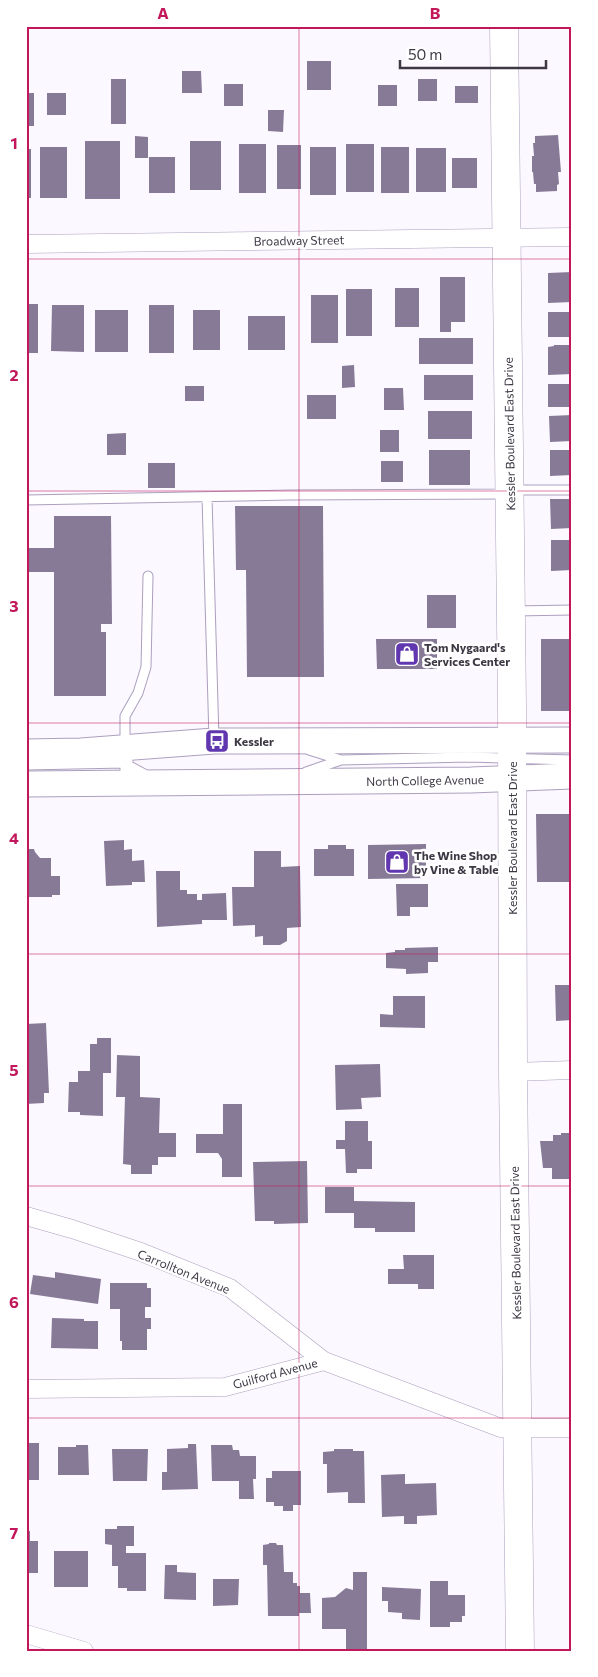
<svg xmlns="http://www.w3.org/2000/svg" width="598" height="1677" viewBox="0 0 598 1677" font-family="Commissioner,sans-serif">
<rect width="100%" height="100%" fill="#fbf8ff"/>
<path fill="#877a97" d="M307,61H331V90H307Z
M182,71H201L202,93H182Z
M111,79H126V124H111Z
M418,79H437V101H418Z
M224,84H243V106H224Z
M378,85H397V106H378Z
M455,86H478V103H455Z
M26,93H34V126H26Z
M47,93H66V115H47Z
M268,110H284L283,132L268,131Z
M558,135L561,172H558L559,184L557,185V191L536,192V184H534L533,172H532V156H534L533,143H535V136Z
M135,136L148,137V158H135Z
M85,141H120V199H85Z
M190,141H221V190H190Z
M239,144H266V193H239Z
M346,144H374V192H346Z
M277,145H301V189H277Z
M40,147H67V198H40Z
M310,147H336V195H310Z
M381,147H409V193H381Z
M416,148H446V192H416Z
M26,149H31V198H26Z
M149,157H175V193H149Z
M452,158H477V188H452Z
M572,272V302L548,303V273Z
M440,277H465V322H451V332H440Z
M395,288H419V327H395Z
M346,289H372V336H346Z
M311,295H338V343H311Z
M26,304H38V353H26Z
M52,305H84V352L51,351Z
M149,305H174V353H149Z
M95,310H128V352H95Z
M193,310H220V350H193Z
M548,312H572V337H548Z
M248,316H285V350H248Z
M419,338H473V364H419Z
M554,345H572V374L548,375V347L554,346Z
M354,365L355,387L342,388V366Z
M424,375H473V400H424Z
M548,384H572V407H548Z
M185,386H204V401H185Z
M384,388H403L404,410H384Z
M307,395H336V419H307Z
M428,411H472V439H428Z
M572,415V441L550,442L549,416Z
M380,430H399V452H380Z
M126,433V455H107V434Z
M429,450H470V485H429Z
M550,450H572V475L550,476Z
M381,461H403V482H381Z
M148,463H175V488H148Z
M550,499H572V528L551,529Z
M235,506H323L324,677H247L246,570H236Z
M54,516H111L112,624H101V632H106V696H54V572H26V548H54Z
M551,540H572V570L551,571Z
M427,595H456V628H427Z
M376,639H437V669H377Z
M541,639H572V711H541Z
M536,814H572V882H537Z
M124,840V850L132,849V861L144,860L145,882H132V885L106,886L104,841Z
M426,844V878L368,879V845Z
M328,845H346V849H354V876H314V849H328Z
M26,849H34L35,852L40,858H51V876H60V895H52V897H26Z
M254,851H281V867L300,866L301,927L287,928V941L280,945H263V936L255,937V925L233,926L232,887H254Z
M156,871H180V890H187V894H197V900H202V894L226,893L227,920H202V924L157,927Z
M396,884H428V907H410V916H397Z
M438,947V962H428V973L406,974V969L386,968V953L395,952V950H405V948Z
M555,985H572V1020L556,1021Z
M393,996H425V1028L380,1027V1014L393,1015Z
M46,1023L49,1093H44V1103L26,1104V1024Z
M97,1038H111V1073H103V1116L80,1115V1112H68L69,1082H78V1071H90V1044H97Z
M117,1055L140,1056V1097L160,1098L159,1133H176V1157H158V1165H152V1174H131V1165L123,1164L125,1097H116Z
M380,1064L381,1097L361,1098L362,1109L336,1110L335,1065Z
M223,1104H242V1177H222V1159L218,1153H196V1134H223Z
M345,1121H368V1141H372V1169H357V1173H346L345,1149H336V1140H345Z
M561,1133H572V1179H552V1168H543L540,1141H553V1135H561Z
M307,1161L308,1223L274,1224V1221H255L253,1162Z
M325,1187H354V1201L415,1202V1232H375V1228H354V1213H325Z
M403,1255H434V1289H418V1284H388V1269H404Z
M55,1272L101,1279L98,1304L30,1294L33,1275L55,1278Z
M110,1283H147V1288H151V1307H145V1318H151V1329H147V1350H122V1341H120V1309H110Z
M52,1318L84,1319V1321H98V1349L51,1348Z
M26,1443H39V1480H28V1481H26Z
M188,1444H196L198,1489L162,1490V1472H167V1449L188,1448Z
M76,1445H88L89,1475H58V1447H76Z
M211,1445H232L233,1450H239L240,1456H256V1479H253L254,1499H239V1481H212Z
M112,1449H148L147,1481H113Z
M334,1449H353V1451H364L365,1503H348V1492L327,1493V1464H323V1452L334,1451Z
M272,1471H301V1505H293V1511H283V1506H274V1502H266V1478H272Z
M405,1474V1484L436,1483L437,1515L417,1516V1524H404V1516L382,1517L381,1475Z
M569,1512H572V1537H569Z
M117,1526H134V1546H126V1553H146V1591H127V1588H118V1566H112V1545L105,1544V1529H117Z
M26,1531H30V1541H38V1573H26Z
M269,1543H276L277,1545H283L284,1572H293V1583H297V1586H300V1593H310L311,1613H299V1616H268L267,1565H263V1545L269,1544Z
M54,1551H88V1587H54Z
M165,1565H177V1572L196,1573V1600L164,1599Z
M353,1572H367V1651H346V1629H322V1598L335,1597L346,1588L353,1590Z
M213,1579H239L238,1605L213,1606Z
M430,1581H448V1595H465V1616H462V1622H450V1627H430Z
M382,1587L421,1589L420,1620L402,1619V1613L388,1612V1601H382Z"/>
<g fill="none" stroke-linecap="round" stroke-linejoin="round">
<defs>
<path id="lane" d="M512,490H572
M207,497L214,739
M26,500L290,495L507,494
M514,611L572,610
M309,750L341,760L469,757L572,760
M124,763L148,776
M26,765L124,763L128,761
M306,772L341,760
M125,783V716L138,693L146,667L148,576"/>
<path id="street" d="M26,244L572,237
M513,1072L572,1070
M26,1216L72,1229L141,1252L230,1288L324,1361
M26,1389L225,1387L324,1361L501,1428H572
M26,1634L84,1651"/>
<path id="secondary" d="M26,752L81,751L214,741L572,740
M26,784L471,780L572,776"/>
<path id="primary" d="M504,26L512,706L513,1072L520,1651"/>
</defs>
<use href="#lane" stroke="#ac9fbe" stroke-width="11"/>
<use href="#street" stroke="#ac9fbe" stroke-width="19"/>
<use href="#secondary" stroke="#ac9fbe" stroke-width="27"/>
<use href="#primary" stroke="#ac9fbe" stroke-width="29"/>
<use href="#lane" stroke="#fff" stroke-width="9"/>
<use href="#street" stroke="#fff" stroke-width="18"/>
<use href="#secondary" stroke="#fff" stroke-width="25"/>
<use href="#primary" stroke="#fff" stroke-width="28"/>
</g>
<path fill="none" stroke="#c2185b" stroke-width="1" stroke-opacity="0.55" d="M299,26V1651M26,259H572M26,491H572M26,723H572M26,954H572M26,1186H572M26,1418H572"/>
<defs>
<symbol id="shop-square" viewBox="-11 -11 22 22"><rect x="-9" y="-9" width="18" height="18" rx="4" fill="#6137af" stroke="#fff"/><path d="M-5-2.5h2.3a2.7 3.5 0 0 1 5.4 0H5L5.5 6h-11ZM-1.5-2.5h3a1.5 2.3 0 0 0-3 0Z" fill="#fff"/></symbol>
<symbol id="bus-square" viewBox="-11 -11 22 22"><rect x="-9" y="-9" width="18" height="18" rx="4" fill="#6137af" stroke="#fff"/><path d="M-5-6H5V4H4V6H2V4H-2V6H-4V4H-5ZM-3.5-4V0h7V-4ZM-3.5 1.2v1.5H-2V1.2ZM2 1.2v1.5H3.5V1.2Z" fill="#fff"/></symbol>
</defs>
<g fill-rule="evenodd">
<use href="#shop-square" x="393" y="640" width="28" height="28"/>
<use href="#bus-square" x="203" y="727" width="28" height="28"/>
<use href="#shop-square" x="383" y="848" width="28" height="28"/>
</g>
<g text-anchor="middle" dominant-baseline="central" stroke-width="5" stroke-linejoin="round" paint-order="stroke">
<g font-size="12" fill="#3d3844" stroke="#fff">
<text transform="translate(299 240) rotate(-1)">Broadway Street</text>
<text transform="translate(509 434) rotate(-91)">Kessler Boulevard East Drive</text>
<text transform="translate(425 780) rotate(-1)">North College Avenue</text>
<text transform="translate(512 838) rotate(-90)">Kessler Boulevard East Drive</text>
<text transform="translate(515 1243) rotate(-91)">Kessler Boulevard East Drive</text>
<text transform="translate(184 1271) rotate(22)">Carrollton Avenue</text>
<text transform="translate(275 1373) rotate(-15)">Guilford Avenue</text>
</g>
<g font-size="12" font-weight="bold" fill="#3d3844" stroke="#fff" text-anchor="start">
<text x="424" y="647">Tom Nygaard's<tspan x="424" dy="14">Services Center</tspan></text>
<text x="234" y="741">Kessler</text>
<text x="414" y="855">The Wine Shop<tspan x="414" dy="14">by Vine &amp; Table</tspan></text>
</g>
</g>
<rect width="598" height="1677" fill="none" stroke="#ffffff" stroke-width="55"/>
<path d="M400 60v8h146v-8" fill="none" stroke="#3d3844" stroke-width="2.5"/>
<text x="408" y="60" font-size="15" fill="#3d3844" stroke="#ffffff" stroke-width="4" paint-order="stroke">50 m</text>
<rect x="28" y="28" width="542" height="1622" fill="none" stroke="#c2185b" stroke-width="2"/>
<g font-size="16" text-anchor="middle" font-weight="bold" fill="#c2185b">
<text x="163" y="19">A</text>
<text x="435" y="19">B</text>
<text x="14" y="149">1</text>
<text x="14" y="381">2</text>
<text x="14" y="612">3</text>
<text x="14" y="844">4</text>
<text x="14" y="1076">5</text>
<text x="14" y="1308">6</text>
<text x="14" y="1539">7</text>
</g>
</svg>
